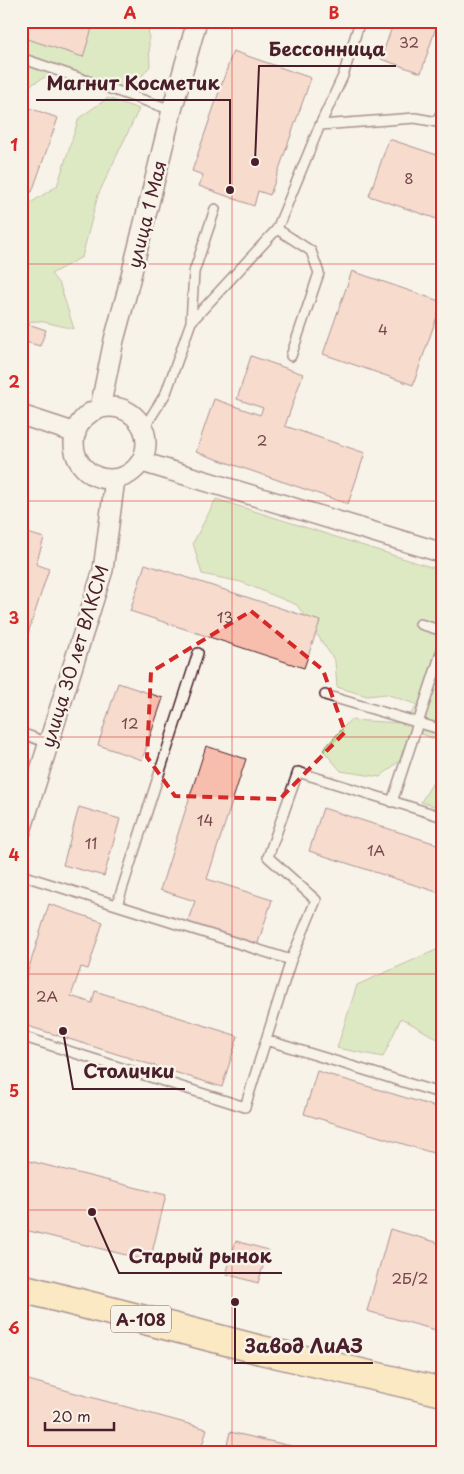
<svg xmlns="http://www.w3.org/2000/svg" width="464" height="1474" viewBox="0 0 464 1474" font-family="'Playpen Sans',sans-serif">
<rect width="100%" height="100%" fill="#f7f3e8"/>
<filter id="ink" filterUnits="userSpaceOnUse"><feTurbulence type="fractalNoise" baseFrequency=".02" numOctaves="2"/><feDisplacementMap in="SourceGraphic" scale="10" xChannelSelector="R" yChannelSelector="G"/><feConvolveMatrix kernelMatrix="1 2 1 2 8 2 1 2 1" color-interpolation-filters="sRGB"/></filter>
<g filter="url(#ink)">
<path fill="#bdde98" stroke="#847e62" d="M21,21H148L150,66L129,92L51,74L21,90Z
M108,98L139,109L98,195L82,257L51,274L60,285L74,329L40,321L21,322V209L57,186L79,118Z
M216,499L443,571V740H437L414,731L404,757L380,777L341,771L323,750L350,720L403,723L418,705L386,694L367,696L337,687L335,661L297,605L241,582L202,574L193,543Z
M443,766V809L421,802Z
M443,947V1042L401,1018L383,1057L337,1048L357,985Z"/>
<path fill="#f7beae" stroke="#4a1f2b" d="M21,21H84L93,25L83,57L21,37Z
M394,21H438L421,73L381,59Z
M233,51L311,78L270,195L258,191L254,206L199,186L203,175L192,171Z
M21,105L58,118L32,192L21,189Z
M389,139L443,157V221L369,196Z
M352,271L442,302L413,385L323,354Z
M28,324L46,330L40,346L22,341Z
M251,356L303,374L285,426L365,453L348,504L196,452L214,399L260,415L263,408L237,399Z
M21,531L44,538L36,564L49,569L21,655Z
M145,564L320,621L304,668L130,611Z
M118,683L163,698L142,760L98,745Z
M206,746L246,759L207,879L272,900L257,946L187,923L195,901L160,890Z
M79,807L120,819L104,876L63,865Z
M323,808L443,846V894L309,851Z
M49,904L103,922L88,969L81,967L71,996L92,1003L95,991L238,1036L222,1087L21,1024V993Z
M317,1071L443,1109V1156L304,1114Z
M21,1159L166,1195L150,1261L21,1229Z
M390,1229L443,1244V1332L367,1311Z
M236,1241L268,1250L258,1283L226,1274Z
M21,1378L207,1429L200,1453H21Z
M230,1432L322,1453H225Z"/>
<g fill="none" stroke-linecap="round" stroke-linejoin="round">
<defs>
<path id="service" d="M21,58L172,110
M437,120L443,110
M320,125L343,76L360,21
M277,229L311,251L319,273L291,356
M191,322L194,272L215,209
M144,428L166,393L191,322L277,229L320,125L415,118L443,123
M420,624L443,631
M325,695L443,730
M21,733L48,743
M392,802L443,647
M21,875L291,960L245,1107L21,1036
M117,905L198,653
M291,960L316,900L268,857L298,772L443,817
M266,1040L443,1094"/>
<path id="minor" d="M74 443a36 36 0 1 1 72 0a36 36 0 1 1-72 0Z
M100,408L114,340L126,296L172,110L197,21
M21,415L76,433
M142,462L443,553
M21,831L103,570L115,479"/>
<path id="trunk" d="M21,1288L261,1350L443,1392"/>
</defs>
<use href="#service" stroke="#4a1f2b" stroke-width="12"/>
<use href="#minor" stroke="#4a1f2b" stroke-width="22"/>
<use href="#trunk" stroke="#4a1f2b" stroke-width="31"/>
<use href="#service" stroke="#f7f3e8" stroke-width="9"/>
<use href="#minor" stroke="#f7f3e8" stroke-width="19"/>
<use href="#trunk" stroke="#fcde96" stroke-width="28"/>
</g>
</g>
<path d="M0 0H464V1474H0ZM251,611L323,670L345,732L280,799L175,796L147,757L151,672Z" fill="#f7f3e8" fill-opacity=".55" fill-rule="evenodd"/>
<path fill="none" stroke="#d62828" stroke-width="4" stroke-dasharray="10 6" stroke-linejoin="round" d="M251,611L323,670L345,732L280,799L175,796L147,757L151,672Z"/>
<path fill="none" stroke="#d62828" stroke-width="1" stroke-opacity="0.55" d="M232,21V1453M21,264H443M21,501H443M21,737H443M21,974H443M21,1210H443"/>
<g text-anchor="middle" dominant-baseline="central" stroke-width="5" stroke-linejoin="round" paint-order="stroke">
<g font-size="15" fill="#75474c">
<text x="409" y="41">32</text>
<text x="409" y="177">8</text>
<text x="383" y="328">4</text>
<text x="262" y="439">2</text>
<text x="225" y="616">13</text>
<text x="130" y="722">12</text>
<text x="205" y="819">14</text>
<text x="91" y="842">11</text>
<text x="376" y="849">1А</text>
<text x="47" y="995">2А</text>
<text x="410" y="1277">2Б/2</text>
</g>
<rect fill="#f7f3e8" stroke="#7e5f64" stroke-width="1" x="111" y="1305.5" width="60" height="27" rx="4"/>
<g font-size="16" font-weight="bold" fill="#4a1f2b">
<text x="141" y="1319">А-108</text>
</g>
<g font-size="18" fill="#4a1f2b" stroke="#f7f3e8">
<text transform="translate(146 214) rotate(-76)">улица 1 Мая</text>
<text transform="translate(74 656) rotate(-73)">улица 30 лет ВЛКСМ</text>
</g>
</g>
<path fill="none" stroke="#4a1f2b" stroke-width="2" d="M255 162L259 66H396M230 190L230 100H36M63 1031L73 1089H185M92 1212L119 1273H282M235 1302L235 1363H373"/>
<g fill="#4a1f2b" stroke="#f7f3e8" stroke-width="2">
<circle cx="255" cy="162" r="5"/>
<circle cx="230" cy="190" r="5"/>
<circle cx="63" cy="1031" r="5"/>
<circle cx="92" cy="1212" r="5"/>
<circle cx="235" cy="1302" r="5"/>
</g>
<g font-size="19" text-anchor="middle" font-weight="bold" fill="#4a1f2b" stroke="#f7f3e8" stroke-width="5" stroke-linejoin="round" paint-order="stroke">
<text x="327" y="56">Бессонница</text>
<text x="133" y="90">Магнит Косметик</text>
<text x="129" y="1078">Столички</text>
<text x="200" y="1263">Старый рынок</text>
<text x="304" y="1353">Завод ЛиАЗ</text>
</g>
<rect width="464" height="1474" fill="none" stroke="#f7f3e8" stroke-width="55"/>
<path d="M45 1422v8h69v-8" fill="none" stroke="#4a1f2b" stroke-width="2.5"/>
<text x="52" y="1422" font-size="15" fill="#4a1f2b" stroke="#f7f3e8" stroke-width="4" paint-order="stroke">20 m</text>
<rect x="28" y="28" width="408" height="1418" fill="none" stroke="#d62828" stroke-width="2"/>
<g font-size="16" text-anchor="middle" font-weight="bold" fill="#d62828">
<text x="130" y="19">A</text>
<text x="334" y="19">B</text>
<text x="14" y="151">1</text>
<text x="14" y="388">2</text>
<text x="14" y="624">3</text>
<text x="14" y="861">4</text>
<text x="14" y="1097">5</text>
<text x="14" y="1334">6</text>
</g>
</svg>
